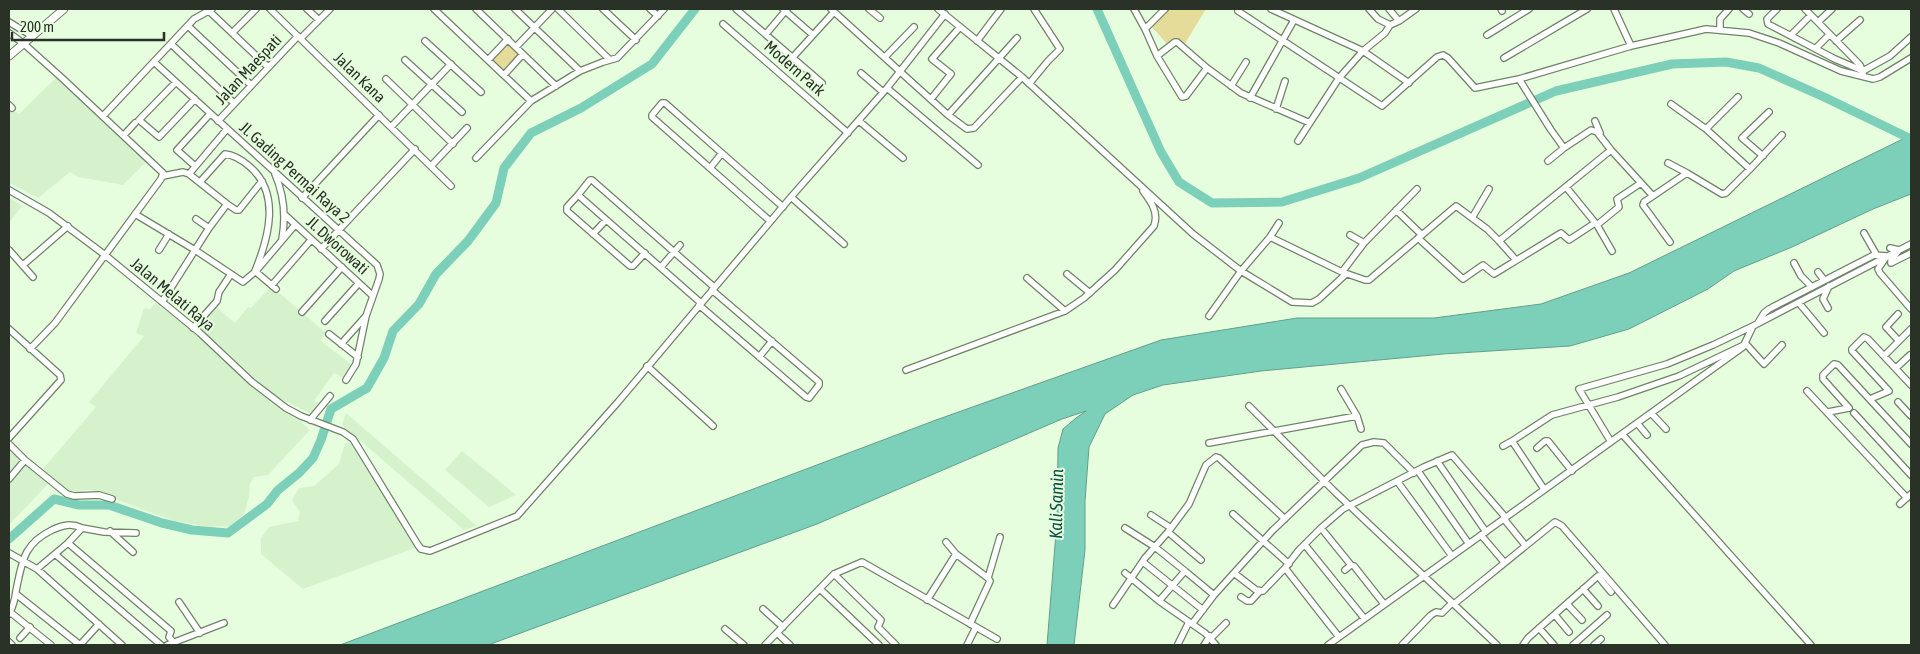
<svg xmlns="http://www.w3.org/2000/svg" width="1920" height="654" viewBox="0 0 1920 654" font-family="'Asap Condensed',sans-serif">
<rect width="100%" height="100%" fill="#e6fdde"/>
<path fill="#d6f2cd" d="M58,76L117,132L146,162L123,185L79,177L70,172L38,198L9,183V106L19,114Z
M9,197L22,206L9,223Z
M271,286L326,333L321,341L352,365L343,378L334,373L314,401L318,403L311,414L272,394L217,343L196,327L214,305L235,323L248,307L251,308Z
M155,303L185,325L276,407L299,420L310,430L268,475L254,477L250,484L249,496L245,512L234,526L210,527L174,521L91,490L69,492L43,469L96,407L89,402L144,336L136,333L144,308L150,309Z
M346,413L477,526L464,530L342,425Z
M345,443H355L415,548L303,589L261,554V538L269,527L298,521L300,512L292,500L299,488L314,486L339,464Z
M9,448L21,459L9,475Z
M462,451L516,495L489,507L445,470Z
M25,463L48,484L9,525V483Z"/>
<path fill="#e5dc99" d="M1168,9H1206L1184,45L1177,39L1169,46L1151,26Z
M508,44L520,55L504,71L492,60Z"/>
<path fill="#7ccfb8" stroke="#63a08c" d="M1911,135V194L1873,209L1792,247L1734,271L1708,289L1629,329L1570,346L1443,354L1261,371L1163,385L1133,395L1105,414L1089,447L1085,501V550L1074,645H1047L1057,520L1058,448L1063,429L1076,418L1086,411L1062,419L817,524L488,645H340L936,420L1161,340L1297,318H1434L1541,304L1629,273Z"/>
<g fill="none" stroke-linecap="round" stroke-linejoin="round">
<path stroke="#7ccfb8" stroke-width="9" d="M1097,9L1161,152L1179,182L1212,203L1282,202L1359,178L1556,91L1672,64L1726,62L1759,68L1824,97L1911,139
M9,539L54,499L79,505H109L162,523L192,530L228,533L267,504L278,490L299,473L313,458L321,440L331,409L367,388L384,358L393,331L419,304L436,274L468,241L496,203L504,168L531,133L581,108L652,64L695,9"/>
<defs>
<path id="minor" d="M270,9L451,186
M307,9L319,20
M434,9L531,101
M476,9L556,86
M515,9L580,71
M558,9L610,60
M603,9L636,40
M650,9L658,16
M736,9L822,83
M783,9L813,35
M831,9L948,115L967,129L974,128L1022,77
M869,9L880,18
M938,9L1022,77L1193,234L1241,271L1292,302L1312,303L1319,299L1346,274
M1134,9L1145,29L1157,56L1182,97L1186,96L1207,68
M1271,9L1363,51L1385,33L1390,25L1399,21L1416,9
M1369,9L1378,19L1390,25
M1389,9L1399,21
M1501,9L1502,11
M1614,9L1631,46
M1743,9L1749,14
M1777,9L1767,19L1768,24L1835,59L1863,71L1890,56L1911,37
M1805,9L1860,65L1863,73
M209,11L268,67
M1238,11L1382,106L1437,57L1443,55L1448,58L1475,88L1519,79L1631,46L1706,29L1749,33L1779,43L1841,71L1873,79L1880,77L1911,58
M9,22L32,36
M1818,22L1832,9
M723,24L848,133
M188,26L251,85
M1145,29L1165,9
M1720,29V19L1729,9
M9,33L23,43L62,78L163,173L161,179L55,323L30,349
M232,33L256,9
M766,34L787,9
M1487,35L1529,9
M1791,35L1811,15
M301,38L330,9
M425,41L481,92
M977,41L1001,9
M1836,41L1860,20
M171,44L234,103
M516,47L552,9
M1816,48L1829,35
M1157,56L1175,42H1177L1207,68L1241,93L1310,123
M793,57L834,12
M885,57L914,27
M1504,58L1587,9
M405,60L462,112
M488,60L508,39
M154,62L377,265L380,274L379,279L366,316L356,364L346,380
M861,73L883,92
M504,75L523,54
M386,79L453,144
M1519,79L1551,130L1564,148L1591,130L1597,132L1611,150
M176,82L139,120L159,137L195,99
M1029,84L1048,61L1060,49L1034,9
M1231,86L1246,62
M887,88L978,165
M1250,98L1294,20
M931,99L951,74L932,59L960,27
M9,105L12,108
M1276,109L1285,81
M948,115L1017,38
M103,116L194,19L212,9
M218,121L298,36
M859,121L903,158
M1595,121L1600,133
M391,127L451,64
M1706,129L1738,97
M124,135L135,123
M1298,141L1339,78L1363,51L1409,83
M1763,156L1742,138L1769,112
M476,158L531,101L580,71L603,62L617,58L664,9
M1548,161L1564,148
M1668,163L1687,173
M432,165L467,128
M195,166L177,150L210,114
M710,168L722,153
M1750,169L1782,135
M189,174L227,129
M275,174C284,195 286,217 282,239
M200,182L225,154C234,155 242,160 249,166C281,193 269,237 255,271L276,289
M1566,187L1597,225L1612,251
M9,190L49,213L105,255L200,333L252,382L286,408L301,416L343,432L353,439L418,545L421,549L430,551L517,516L618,402L791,197L887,88L945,14
M578,195L567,207V211L630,266H633L645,253
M1653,196L1644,202L1643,205L1670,242
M791,197L844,244
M302,198L379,115
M227,204L236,210H239L262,181
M1396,210L1422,235
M135,214L195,250L243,282L256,271L295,225
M284,214L373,296
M1472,218L1489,189
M196,219L209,228
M770,221L652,117V115L662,103H665L783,207
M1597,225L1619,207L1617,199L1641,183
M1864,233L1876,254
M593,234L606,220
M1270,237L1279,223
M1418,238L1463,279L1483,265L1494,274L1561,233L1569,240L1595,223
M1499,241L1516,260
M1364,243L1417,189
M1890,248L1899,250L1891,260V263
M321,249L415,149
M9,250L33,277
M159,250L169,234
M1794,263L1801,276L1812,287
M1891,263L1911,253
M23,265L68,226
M661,267L680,245
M1342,272L1364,243L1350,235
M1818,272L1824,280
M1067,274L1090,293
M1027,278L1065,311
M272,285L311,240
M162,302L209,228L227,204L189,174L183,172L163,176
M701,303L578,195L590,180H592L714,287
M1799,303L1824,333
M699,305L806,397L809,398L819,385V382L712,290
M1828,308L1823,299L1829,286
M302,312L342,267
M1898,314L1886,327L1899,341
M1209,316L1241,271L1270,237L1342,272L1365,280H1369L1456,206L1487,229L1499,241L1611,150L1653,196L1687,173L1722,194L1726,193L1750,169L1706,129L1671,104
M325,321L359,283
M1758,323L1764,313L1769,309L1874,255L1887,256L1878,269L1880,273L1911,309
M193,328L217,301L219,292L231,274
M9,329L60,375L61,380L9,438
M329,334L358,357
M341,344L366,316
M1884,356L1911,329
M759,357L772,341
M647,366L713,426
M1896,368L1910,355
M906,370L1065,311L1084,298L1115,270L1154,226C1159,212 1151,202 1143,191
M1341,389L1357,416
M1807,391L1907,498
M1870,399L1889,391L1852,351V349L1864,337L1868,339L1911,385
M1898,402L1911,416
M1249,406L1334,491L1497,645
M1849,408L1823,379V375L1834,364L1838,365L1911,444
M1828,412L1849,408
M1651,413L1666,429
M1854,413L1911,475
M310,420L330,396
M1637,423L1647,435
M1622,434L1811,645
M1512,441L1552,415L1618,397L1679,376L1746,344L1764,364L1782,345
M1611,442L1579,389L1667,364L1713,345L1753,326
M1209,443L1357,416L1361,429
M9,444L25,460L67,494L74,496L99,495L112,499
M1503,446L1512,441L1544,489
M1537,448L1545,441H1548L1572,471
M1437,461L1486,532
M1418,471L1469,544
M9,479L25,460
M1397,481L1452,556
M1900,504L1911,494
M1233,514L1289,564
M1151,515L1171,528
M1504,519L1525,545
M1125,528L1155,547L1185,571
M1321,528L1351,565
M110,531L133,552
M1168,532L1201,560
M1481,535L1504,562
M946,542L956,554L988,578L990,581L970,624
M68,543L82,528L104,532L136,533
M1305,545L1364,618
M9,553L37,569L122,645
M55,554L161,645
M1143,562L1203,610
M1285,568L1339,637
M37,569L68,543L171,631L169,637L174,643
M1345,570L1351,565L1354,566L1384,604
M1125,573L1159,601L1205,633L1216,645
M1234,573L1272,531L1362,445L1374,442L1384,443L1414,473
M834,574L881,620L878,627L896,645
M988,578L1000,537
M820,589L879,645
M1583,589L1598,606
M16,594L80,645
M1241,597L1247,601H1251L1260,591
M927,600L956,554
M1159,601L1185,571L1214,595
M179,602L200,633
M1454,604L1555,522L1562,526L1665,645
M1567,604L1582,620
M1113,605L1145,558L1168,532L1189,504L1206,465L1216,457L1219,458L1285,519
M763,609L783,627
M10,612L51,645
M9,614C13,607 15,599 16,591C22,562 23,544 52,530C63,525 71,523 82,528
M1555,615L1569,632
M1192,624L1214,595L1234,573L1256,590L1263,591L1285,568L1299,550L1321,528L1343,509L1424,467L1452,455L1506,518
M1539,628L1554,645
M725,629L744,645
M777,633L790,645
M20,638L30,627
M1211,638L1226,623
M9,642L12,645
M1178,644L1189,622
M80,645L99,624
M167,645L224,623
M765,645L834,574L862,562L997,639
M967,645L976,627
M1204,645L1210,636
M1328,645L1743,347L1753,326L1911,244
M1402,645L1431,615L1436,612L1442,613L1452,603
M1523,645L1528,638L1598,576L1611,592
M1573,645L1607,615
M1594,645L1601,639"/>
<path id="major" d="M9,56L64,9"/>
</defs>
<use href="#minor" stroke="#6f8368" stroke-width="8"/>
<use href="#major" stroke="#6f8368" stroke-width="9"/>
<use href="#minor" stroke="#fff" stroke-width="5.5"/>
<use href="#major" stroke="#fff" stroke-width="7"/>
</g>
<g text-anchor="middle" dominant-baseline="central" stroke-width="4" stroke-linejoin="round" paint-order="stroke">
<g font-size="16" fill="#2a3227" stroke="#e6fdde">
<text transform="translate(795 68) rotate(41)">Modern Park</text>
<text transform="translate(248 69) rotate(-47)">Jalan Maespati</text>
<text transform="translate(360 77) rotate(44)">Jalan Kana</text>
<text transform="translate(295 172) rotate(42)">Jl. Gading Permai Raya 2</text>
<text transform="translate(338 245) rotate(42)">Jl. Dworowati</text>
<text transform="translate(173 294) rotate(40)">Jalan Melati Raya</text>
</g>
<g font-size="18" font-style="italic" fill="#095142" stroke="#e6fdde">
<text transform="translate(1056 504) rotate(-89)">Kali Samin</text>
</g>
</g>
<rect width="1920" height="654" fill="none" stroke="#2a3227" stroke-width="20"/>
<path d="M12 32v8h152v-8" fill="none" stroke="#2a3227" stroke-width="2.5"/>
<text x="20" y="32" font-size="15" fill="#2a3227" stroke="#e6fdde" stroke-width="4" paint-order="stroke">200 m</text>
</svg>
